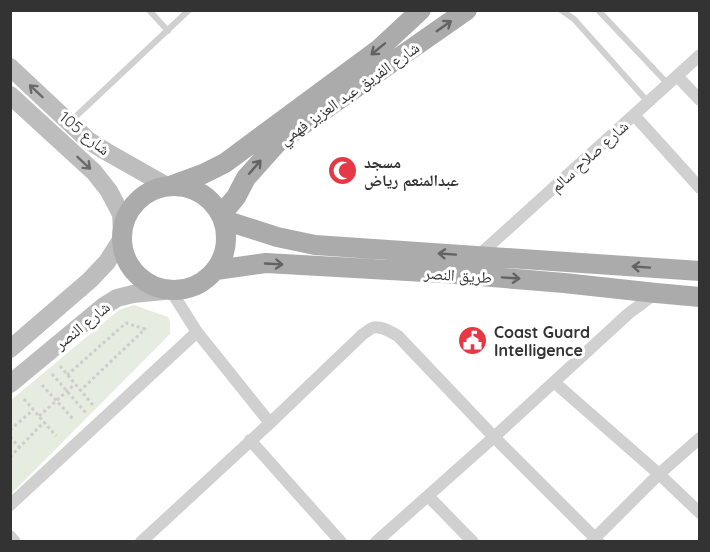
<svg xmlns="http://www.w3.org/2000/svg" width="710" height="552" viewBox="0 0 710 552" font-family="Quicksand,'Noto Naskh Arabic',sans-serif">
<rect width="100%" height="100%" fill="#fff"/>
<path fill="#e6ecdf" d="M134,305L168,317L170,322V334L11,494V400L119,310Z"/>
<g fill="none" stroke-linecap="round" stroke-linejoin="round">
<path stroke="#cdcdcd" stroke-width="3" stroke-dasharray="3 3" stroke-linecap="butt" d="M60,366L93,405
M52,374L86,413
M67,375L126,323L145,329L81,390
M42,385L74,420
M24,399L56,436
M39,416L75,384
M10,430L33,410
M10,437L20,448
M10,457L44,422"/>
<path stroke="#d0d0d0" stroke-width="6" d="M149,10L168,31
M561,10L574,19L648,102
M598,10L668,84
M71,121L189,10"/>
<path stroke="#d0d0d0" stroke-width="12" d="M677,76L700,100
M634,115L700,188
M478,256L700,55
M171,291L197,332L270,423
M554,382L659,474L700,513
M250,440L341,542
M428,496L473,542
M10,505L197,332
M10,536L15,542
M141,542L270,423L363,334C364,334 371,328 372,328C380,325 391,332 398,336L494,437L599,542
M376,542L494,437L628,314L656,293
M591,542L659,474L700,438"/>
<path stroke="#bdbdbd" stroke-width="18" d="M10,67L89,141L107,152L167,186
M10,95L94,172L109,191L121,214L122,231
M10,349L90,280L107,262L121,240
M10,384L104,306L117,298L133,294L164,291"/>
<path stroke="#ababab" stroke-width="20" d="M173,185L203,174L225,163L379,49L421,10
M122 238a52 52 0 1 1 104 0a52 52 0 1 1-104 0Z
M221,215L236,197L246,178L278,142L467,10
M224,220L277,237L315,245L700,271
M216,270L266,263L443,273L564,283L656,293L700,297"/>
</g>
<defs><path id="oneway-shaft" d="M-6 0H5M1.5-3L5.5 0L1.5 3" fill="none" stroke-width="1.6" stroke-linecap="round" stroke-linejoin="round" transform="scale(1.5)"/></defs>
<g stroke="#636363">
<use href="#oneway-shaft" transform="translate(444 26) rotate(-35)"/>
<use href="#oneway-shaft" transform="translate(378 49) rotate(141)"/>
<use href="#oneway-shaft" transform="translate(255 167) rotate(-49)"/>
<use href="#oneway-shaft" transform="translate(447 254) rotate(-176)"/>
<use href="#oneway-shaft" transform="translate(274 264) rotate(3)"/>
<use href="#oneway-shaft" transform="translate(641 267) rotate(-176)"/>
<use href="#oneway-shaft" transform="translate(511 278) rotate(4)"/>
</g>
<g stroke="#6a6a6a">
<use href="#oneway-shaft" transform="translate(36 91) rotate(-137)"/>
<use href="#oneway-shaft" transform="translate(84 163) rotate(43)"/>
</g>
<defs>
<symbol id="mosque-disc" viewBox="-11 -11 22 22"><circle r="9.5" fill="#e63946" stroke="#fff"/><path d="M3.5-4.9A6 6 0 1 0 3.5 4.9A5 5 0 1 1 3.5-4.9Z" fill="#fff"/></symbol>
<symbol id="civic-disc" viewBox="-11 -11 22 22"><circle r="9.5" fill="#e63946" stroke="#fff"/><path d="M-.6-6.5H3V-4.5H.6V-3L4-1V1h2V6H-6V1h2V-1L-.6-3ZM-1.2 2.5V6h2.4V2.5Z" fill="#fff"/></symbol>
</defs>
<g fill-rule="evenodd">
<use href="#mosque-disc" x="326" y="154" width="33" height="33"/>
<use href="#civic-disc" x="456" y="324" width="33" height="33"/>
</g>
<g text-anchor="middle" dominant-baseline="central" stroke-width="6" stroke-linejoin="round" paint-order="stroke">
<g font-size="16" fill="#333" stroke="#fff">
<text transform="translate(349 93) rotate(-35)">شارع الفريق عبد العزيز فهمي</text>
<text transform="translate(85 133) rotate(39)">شارع 105</text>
<text transform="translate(589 156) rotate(-42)">شارع صلاح سالم</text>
<text transform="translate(458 275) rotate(4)">طريق النصر</text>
<text transform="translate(82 325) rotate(-39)">شارع النصر</text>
</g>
<g font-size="16" font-weight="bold" fill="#333" stroke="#fff" text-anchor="start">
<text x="364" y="162">مسجد<tspan x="364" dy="18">عبدالمنعم رياض</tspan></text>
<text x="494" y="332">Coast Guard<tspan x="494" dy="18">Intelligence</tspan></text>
</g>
</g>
<rect width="710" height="552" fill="none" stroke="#333333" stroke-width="24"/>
</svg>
